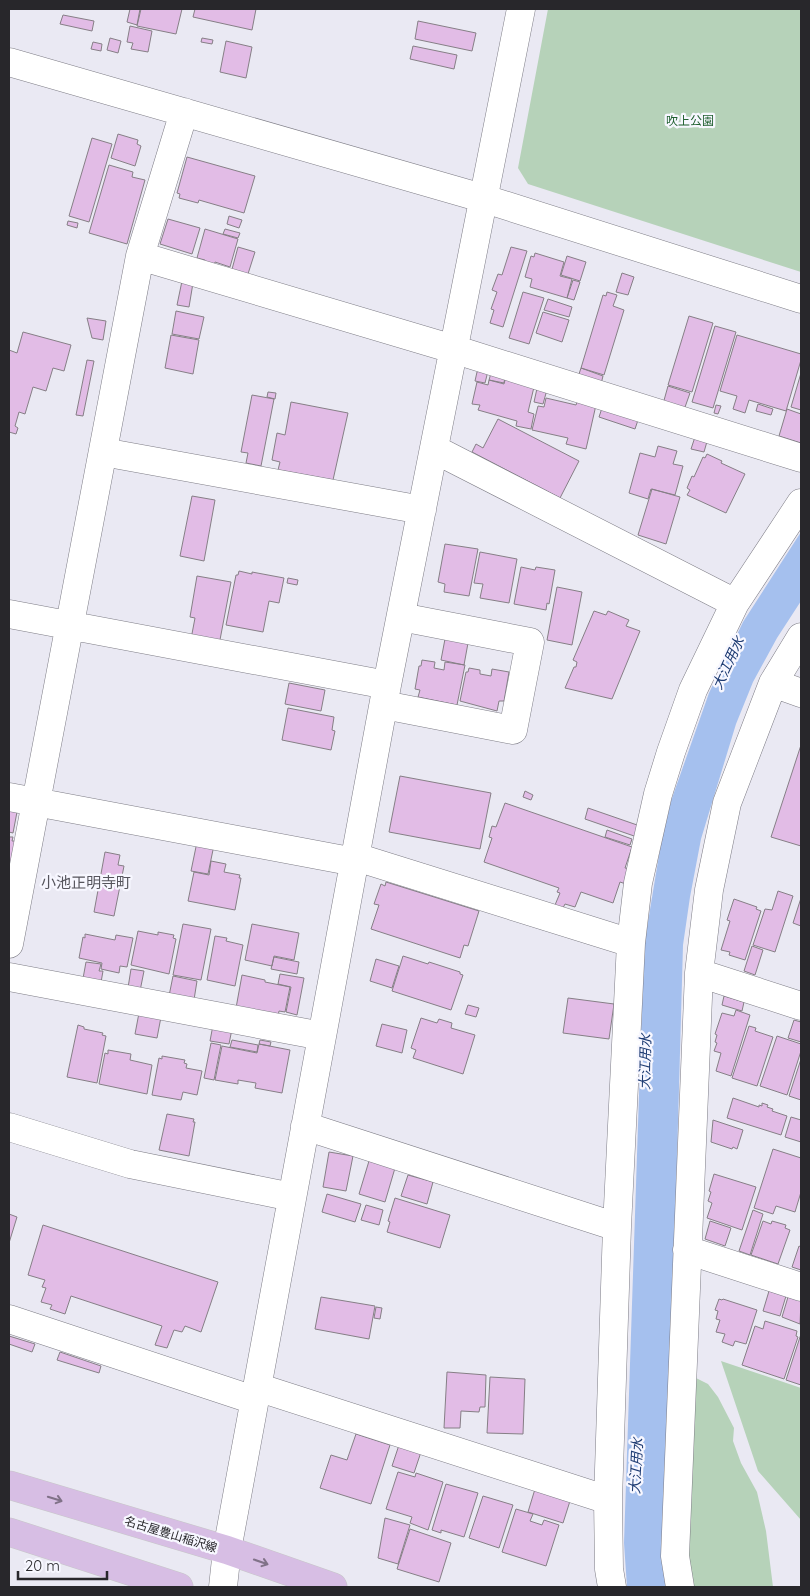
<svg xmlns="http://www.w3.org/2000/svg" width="810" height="1596" viewBox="0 0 810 1596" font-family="Quicksand,'Noto Sans JP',sans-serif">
<rect width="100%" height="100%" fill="#eae9f3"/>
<path fill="#b6d2b9" d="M548,9H801V272L528,184L518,168Z
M721,1361L801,1388V1520L758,1471Z
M696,1378L708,1384L718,1397L734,1428L733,1441L741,1463L757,1492L766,1531L773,1587H689L686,1570Z"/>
<path fill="#a5c0ee" d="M801,532V601L777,638L753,682L736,724L701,839L690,897L683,945L665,1587H627L624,1543L644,946L661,843L671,801L709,693L743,622Z"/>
<path fill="#e2bce6" stroke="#867f86" d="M130,9H140L137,25L127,22Z
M141,9H182L176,34L137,26Z
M195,9H256L252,30L193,17Z
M63,15L94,21L92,31L60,24Z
M418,21L476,33L472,51L415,39Z
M130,26L152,31L148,52L131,49L133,43L127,42Z
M110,38L121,41L118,53L107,50Z
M202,38L213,40L212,44L201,42Z
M226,41L252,47L246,78L220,72Z
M93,42L102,44L101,51L91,49Z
M413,46L457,55L454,69L410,59Z
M118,134L138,140L137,144L141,146L135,166L111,158Z
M92,138L112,144L89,222L69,216Z
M187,157L255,176L244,213L199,200L198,203L179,198L180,194L177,193Z
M109,165L133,172L132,177L145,180L127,244L89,233Z
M229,216L242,220L239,228L227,224Z
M168,219L200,228L192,254L160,244Z
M68,221L78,223L77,228L67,225Z
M205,229L238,239L230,267L215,262L214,265L204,262L205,260L197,258Z
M225,229L240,233L238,238L223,234Z
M238,247L255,252L247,277L231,273Z
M511,247L527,251L503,327L490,323L494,310L491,309L497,292L492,290L498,274L502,275Z
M535,253L564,262L560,276L572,279L567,298L530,287L532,279L525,277L531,256L534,257Z
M567,256L586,262L580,281L561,275Z
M622,273L634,277L628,295L616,292Z
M573,280L580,282L574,300L567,298Z
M182,281L193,283L189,307L177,305Z
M523,292L544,298L529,344L509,338Z
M607,292L617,295L613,306L624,310L604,375L581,368L603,295L606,296Z
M548,299L572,307L569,317L544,310Z
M176,311L204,317L199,339L172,334Z
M543,312L569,320L562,342L536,333Z
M689,316L713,323L692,392L668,385Z
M87,318L106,321L103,340L92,338Z
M715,326L736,332L713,408L692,402Z
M23,332L71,345L64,371L53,368L46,391L33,387L25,414L19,412L15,426L18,428L16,434L9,432V350L17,353Z
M171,335L199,340L193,374L165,368Z
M737,335L801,354V360L786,411L749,400L745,413L733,409L737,396L720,391Z
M87,360L94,361L83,416L76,415Z
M486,367H489L485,383L475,381L477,372Z
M581,368L603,376L601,384L578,377Z
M491,373L505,376L504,383L489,380Z
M801,373V410L791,407Z
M506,376L534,387L528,412L534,414L531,429L516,426L517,421L478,410L480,405L472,404L477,382L488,385L489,380L504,384Z
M538,384L548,386L543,404L534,402Z
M668,386L690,393L684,410L663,404Z
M268,392L276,393L275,399L267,397Z
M252,395L274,399L261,466L246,463L248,453L241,452Z
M546,398L576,405L578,400L596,405L586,449L566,444L568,438L532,430L538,406L544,407Z
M291,402L348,413L333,480L278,470L280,462L272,460L277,433L285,435Z
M758,404L773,409L771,415L756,411Z
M603,405L639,417L635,429L599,417Z
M716,405L721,406L718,414L714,413Z
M787,409L801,414V443L779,436Z
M498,419L579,461L560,498L472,452L476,444L483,448Z
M696,434L708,438L704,452L691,449Z
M658,446L677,451L673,464L683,466L675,495L651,489L648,499L629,493L640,453L655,457Z
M707,454L722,461L721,463L745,474L726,513L687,495L690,490L687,488L692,476L694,477L703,457L705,458Z
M652,489L680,497L666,544L638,535Z
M192,496L215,500L204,561L180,556Z
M445,544L478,549L469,596L444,592L445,584L438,582Z
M480,552L517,559L509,603L480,598L483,584L474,583Z
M521,567L535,570L536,567L555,570L549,604L547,603L546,610L514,604Z
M239,571L252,574V572L284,578L279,603L269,601L263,632L226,625L236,575H238Z
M197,576L231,582L219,645L191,639L195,618L190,617Z
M288,578L298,580L297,585L287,583Z
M557,587L582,592L572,645L547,640Z
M594,611L606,615L608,611L629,620L626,626L640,631L612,699L565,688L574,667H576L577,662L573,660Z
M445,639L468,643L464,665L441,660Z
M422,660L435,662L434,668L444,670L445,662L465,665L457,705L418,697L420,690L415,689L419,666H421Z
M469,668L480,670V674L491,676L492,669L509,672L504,701H499L497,711L460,701L466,672H468Z
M289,683L325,690L321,711L285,704Z
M288,708L334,717L332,730L335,731L331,750L282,740Z
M801,745V846L771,837Z
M400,776L491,793L480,849L389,832Z
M525,791L533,795L531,800L523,797Z
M505,803L632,847L625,868L631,869L626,884L620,882L613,903L581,892L575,907L565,904L563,908L555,905L560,893L557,892L559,888L484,862L492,838L489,837L492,826L496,827Z
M588,808L640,826L637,837L585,819Z
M9,811L17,812L13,833L9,832Z
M607,830L632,839L630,845L605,837Z
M9,837H13L12,841H15L9,872Z
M197,842L214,845L208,874L191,871Z
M105,852L120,855L118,865L124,866L114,916L94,912Z
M211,861L226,864L224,872L240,875L239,878H241L235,910L188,901L194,872L209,875Z
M386,882L479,911L468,946L464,945L460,958L371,929L379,905L374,904L381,884L385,886Z
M778,891L793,896L775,952L753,945L765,909L772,910Z
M801,898V926L793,923Z
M734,899L757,907L756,909L761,911L745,960L729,955L730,952L721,950L730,921L727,920Z
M183,924L211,929L201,980L173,975Z
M252,924L299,933L294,960L274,956L272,966L245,960Z
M138,931L158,935V932L174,935L173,938L176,939L169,974L131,965Z
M85,934L115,940L116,935L133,938L127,967L120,966L119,973L101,969L102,963L79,958L83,937L85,938Z
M215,936L227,938L226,941L243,945L235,986L207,980Z
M752,946L763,950L755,975L744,971Z
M403,956L428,964L429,962L460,972V974L463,975L451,1010L392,991Z
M274,957L299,962L297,974L271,969Z
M376,959L399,966L392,988L370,981Z
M86,962L101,964L99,971H103L100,988L82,984Z
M131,969L144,971L139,996L127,994Z
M280,974L304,978L297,1015L286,1012L291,987L278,984Z
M242,975L265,980V982L290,987L285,1012L279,1011L278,1016L236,1008Z
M173,976L197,981L193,1006L168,1001Z
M724,996L744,1002L742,1011L722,1005Z
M568,998L614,1004L609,1039L563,1033Z
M468,1005L479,1008L476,1017L465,1014Z
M736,1010L750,1015L731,1076L716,1071L721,1053L714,1051L717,1043L715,1042L717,1035L715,1034L722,1013L734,1016Z
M139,1013L161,1017L157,1038L135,1034Z
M421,1018L437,1023L439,1019L452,1023L451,1028L475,1035L463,1074L413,1058L416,1050L411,1048Z
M794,1020L801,1022V1042L788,1038Z
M382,1024L407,1030L402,1053L376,1046Z
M78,1025L84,1027V1029L103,1033L102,1035L106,1036L97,1083L67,1077Z
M213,1025L232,1029L229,1044L210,1041Z
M749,1026L756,1028L755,1031L773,1037L757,1086L732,1078Z
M777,1036L801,1044V1051L787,1095L760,1086Z
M232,1040L258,1045L257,1052L230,1047Z
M260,1040L271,1042L270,1046L259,1044Z
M211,1043L221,1045L214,1080L204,1078Z
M259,1044L290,1050L282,1093L255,1088L256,1083L238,1080V1084L215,1080L222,1046L257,1053Z
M108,1050L131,1054L130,1060L152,1065L147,1094L99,1084L105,1053L108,1054Z
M162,1056L185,1060L184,1063L187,1064L186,1068L202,1071L197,1095L183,1092L181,1100L152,1095L159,1058L162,1059Z
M801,1059V1100L789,1096Z
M733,1098L759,1107V1105L762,1106V1103L768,1105L767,1107L773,1109L772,1111L787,1116L781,1135L727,1118Z
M167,1114L194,1119L193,1122H195L189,1156L159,1150Z
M791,1117L801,1120V1142L785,1137Z
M713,1120L743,1130L737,1149L733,1147L732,1149L711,1142Z
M773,1149L801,1158V1192L795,1212L776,1206L773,1214L754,1208Z
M329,1152L353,1156L346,1191L323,1187Z
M369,1161L395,1168L385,1202L359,1194Z
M714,1174L756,1187L742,1230L707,1218L712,1203L708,1201L711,1192L709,1191Z
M408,1175L433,1182L427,1204L401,1196Z
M327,1194L361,1204L355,1222L322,1212Z
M395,1198L450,1215L440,1248L387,1232L390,1222L388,1221Z
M366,1205L383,1210L379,1225L361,1220Z
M753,1210L763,1214L750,1255L739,1251Z
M9,1214L17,1217L9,1243Z
M710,1221L731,1228L725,1246L705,1239Z
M763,1221L771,1224L772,1221L786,1225L785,1228L790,1230L778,1264L751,1255Z
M43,1225L218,1282L201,1332L185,1326L182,1332L174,1330L167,1348L155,1345L162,1326L71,1296L65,1314L50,1309L52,1305L41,1302L46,1288L42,1287L45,1280L28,1275Z
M799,1246L801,1247V1270L792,1267Z
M769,1291L786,1296L780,1316L763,1311Z
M321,1297L375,1306L369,1339L315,1329Z
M788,1297L801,1301L800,1324L782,1317Z
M719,1299L722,1300L723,1299L757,1310L746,1344L735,1341L733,1346L722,1342L725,1334L716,1332L720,1320L716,1319L718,1311L715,1310Z
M376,1307L382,1308L380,1319L374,1318Z
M765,1321L797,1331L796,1336L798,1337L784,1379L742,1365L755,1326L763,1329Z
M801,1334V1385L786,1380Z
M9,1336L35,1344L32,1352L9,1344Z
M60,1352L101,1366L99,1373L57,1360Z
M447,1372L486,1375L485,1407H480L479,1412L461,1411L460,1428H444Z
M490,1377L525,1379L523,1434L487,1433Z
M356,1434L390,1445L371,1504L320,1488L331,1455L347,1460Z
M399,1445L421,1452L414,1473L392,1466Z
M398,1472L415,1477L416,1473L443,1482L428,1530L410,1523L412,1517L386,1509Z
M446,1484L478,1493L464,1537L441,1530V1533L432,1530Z
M535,1489L570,1501L563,1523L528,1512Z
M483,1496L513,1505L499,1548L469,1538Z
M516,1509L533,1514L530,1521L542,1525L544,1520L559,1525L546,1566L502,1552Z
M385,1518L410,1525L398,1564L378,1558Z
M410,1529L451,1543L439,1582L397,1569Z"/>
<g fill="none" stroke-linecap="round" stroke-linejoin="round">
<defs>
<path id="minor" d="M9,62L482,198L801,299
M140,256L453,349L801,458
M434,449L735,603
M103,452L422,510
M9,614L387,685
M773,683L801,693
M384,705L513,730L530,642L401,617
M9,797L355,862
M356,857L631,943
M9,944L140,256L184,112
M699,973L801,1006
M9,977L322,1036
M305,1126L617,1227
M9,1127L130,1164L292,1197
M687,1250L801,1287
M9,1319L254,1400
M257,1387L608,1500
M223,1587L227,1550L387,685L521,9
M612,1587L609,1569L608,1500L617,1227L631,943L638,883L658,794L671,752L693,690L735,603L801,503
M680,1587L675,1556L699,973L709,890L727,803L773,683L801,637"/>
<path id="major" d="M9,1485L227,1550L333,1587
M9,1532L179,1587"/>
</defs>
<use href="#minor" stroke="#7e7d86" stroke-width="29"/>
<use href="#major" stroke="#c7c7c8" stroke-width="29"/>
<use href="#minor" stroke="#fff" stroke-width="28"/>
<use href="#major" stroke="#d7bee4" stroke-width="28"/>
</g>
<defs><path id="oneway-shaft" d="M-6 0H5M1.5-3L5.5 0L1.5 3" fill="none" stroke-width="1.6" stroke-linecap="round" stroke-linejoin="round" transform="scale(1.25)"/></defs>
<g stroke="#807288">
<use href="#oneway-shaft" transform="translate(55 1499) rotate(17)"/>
<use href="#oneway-shaft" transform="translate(261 1562) rotate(19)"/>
</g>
<g text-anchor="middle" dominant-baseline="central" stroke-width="4.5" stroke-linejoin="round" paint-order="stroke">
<g font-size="12" fill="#206030" stroke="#f7f7ff">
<text x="690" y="120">吹上公園</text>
</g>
<g font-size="12" fill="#28272b" stroke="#f7f7ff">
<text transform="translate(171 1534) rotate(17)">名古屋豊山稲沢線</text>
</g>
<g font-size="14" font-style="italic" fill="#1e3c73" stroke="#f7f7ff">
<text transform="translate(728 663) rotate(-65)">大江用水</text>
<text transform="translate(645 1062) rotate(-89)">大江用水</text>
<text transform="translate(636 1466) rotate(-87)">大江用水</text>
</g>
<g font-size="15" fill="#56555d" stroke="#f7f7ff">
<text x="86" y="882">小池正明寺町</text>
</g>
</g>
<rect width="810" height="1596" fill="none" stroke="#28272b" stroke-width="20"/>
<path d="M18 1571v8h89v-8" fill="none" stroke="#28272b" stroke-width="2.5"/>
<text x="25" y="1571" font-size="15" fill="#28272b" stroke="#f7f7ff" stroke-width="4" paint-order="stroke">20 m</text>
</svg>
